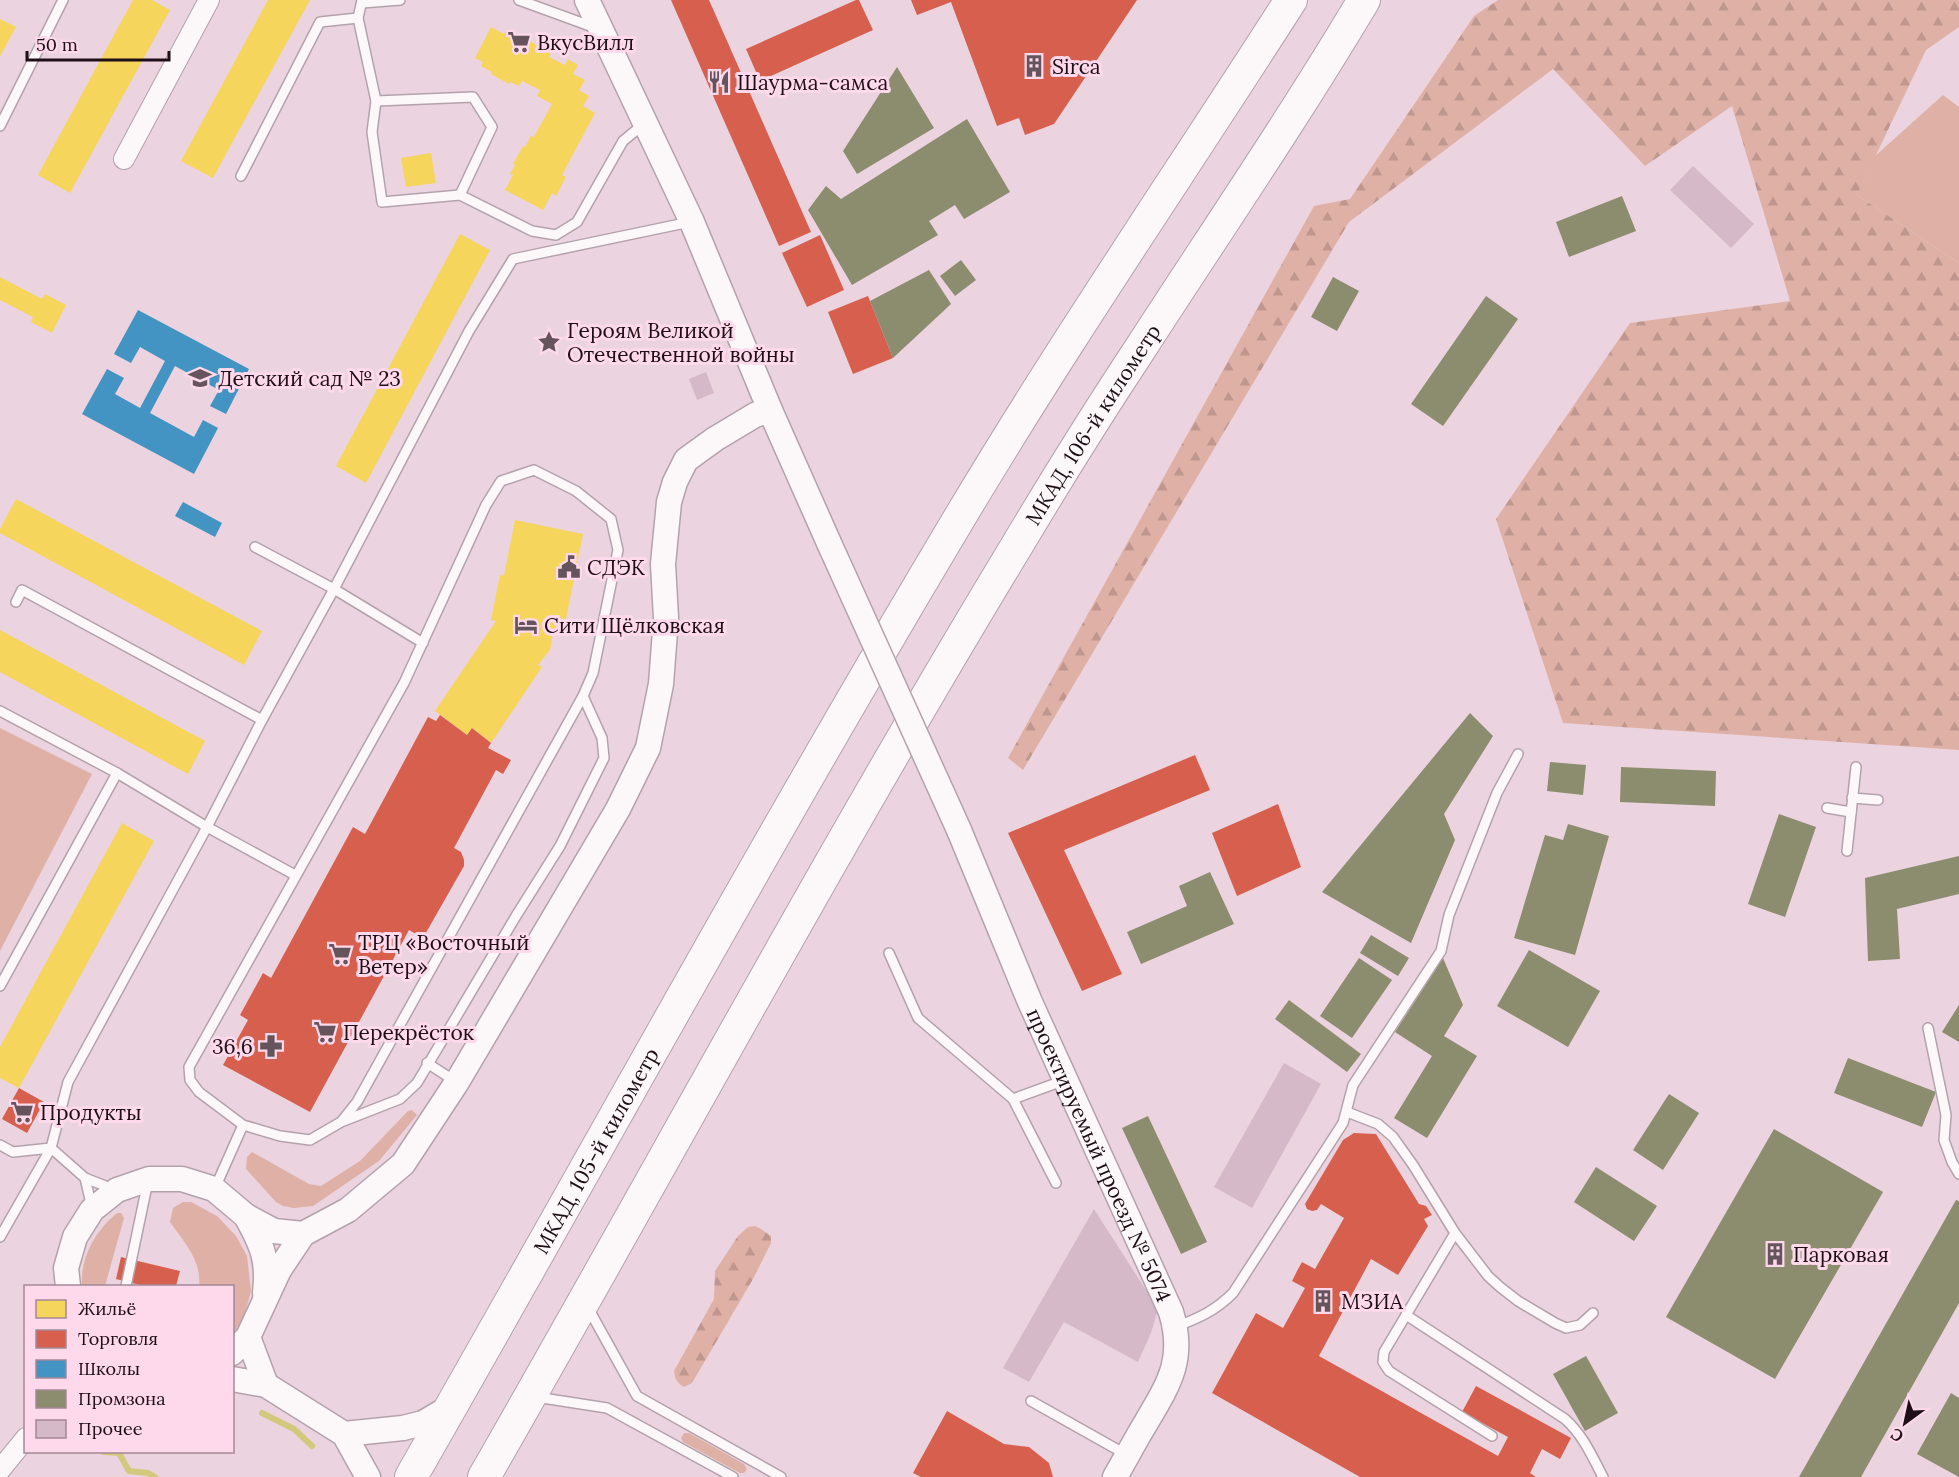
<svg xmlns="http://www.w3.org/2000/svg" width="1959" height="1477" viewBox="0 0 1959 1477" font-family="Lora,serif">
	<defs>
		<pattern id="forest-firs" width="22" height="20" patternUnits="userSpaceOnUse" patternTransform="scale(1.5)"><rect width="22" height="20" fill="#dfb1a6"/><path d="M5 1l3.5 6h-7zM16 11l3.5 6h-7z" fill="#bf978e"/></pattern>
	</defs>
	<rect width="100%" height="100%" fill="#ebd3df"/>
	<!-- green -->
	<g fill="#dfb1a6">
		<path d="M 1943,95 L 1959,107 L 1959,263 L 1857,195 L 1875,156 Z"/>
		<path d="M 0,728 L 92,774 L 0,951 Z"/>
		<path d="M 412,1110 L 417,1115 L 379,1161 L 313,1206 L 294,1208 L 283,1206 L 276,1202 L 246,1169 L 247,1157 L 252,1152 L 309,1184 L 321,1186 L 360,1161 L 408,1111 Z"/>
		<path d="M 183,1202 L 191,1202 L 217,1216 L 236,1236 L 247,1256 L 251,1291 L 244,1317 L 233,1335 L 232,1286 L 199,1286 C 202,1261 184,1242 170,1222 L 173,1208 Z"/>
		<path d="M 117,1213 L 121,1213 L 124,1218 L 105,1286 L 82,1286 C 80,1258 95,1231 117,1213 Z"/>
		<path d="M 684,1433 L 689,1433 L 744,1464 L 747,1469 L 744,1473 L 740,1473 L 683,1442 L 681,1438 Z"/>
	</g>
	<!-- forest -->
	<g fill="url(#forest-firs)">
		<path d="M 1498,0 L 1959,0 L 1959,27 L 1926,50 L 1857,195 L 1959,263 L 1959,750 L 1563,723 L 1496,519 L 1630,323 L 1790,301 L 1732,106 L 1645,166 L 1553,69 L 1349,222 L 1023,770 L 1008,758 L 1314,206 L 1350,199 L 1474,16 Z"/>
		<path d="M 755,1226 L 761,1229 L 771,1236 L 771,1243 L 753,1279 L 692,1383 L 684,1387 C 677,1383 675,1379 674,1371 L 714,1299 L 715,1271 L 738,1236 L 748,1227 Z"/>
	</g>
	<!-- homes -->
	<g fill="#f6d55c">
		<path d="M 133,0 L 152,0 L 170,10 L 70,193 L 38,175 Z"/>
		<path d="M 268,0 L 310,0 L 213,178 L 181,161 Z"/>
		<path d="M 0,19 L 16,27 L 0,56 Z"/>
		<path d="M 491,27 L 504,34 L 507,29 L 551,53 L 549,57 L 565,65 L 568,59 L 578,65 L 573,74 L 585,80 L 579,90 L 589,96 L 583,106 L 595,113 L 562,175 L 566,177 L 556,196 L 552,193 L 543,210 L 505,190 L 513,175 L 510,174 L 515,165 L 513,164 L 523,146 L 525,147 L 531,136 L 534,137 L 552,104 L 537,96 L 540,90 L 522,81 L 519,86 L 510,82 L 509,84 L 491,74 L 492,72 L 481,66 L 483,62 L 475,58 Z"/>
		<path d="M 431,153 L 436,183 L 406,187 L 401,158 Z"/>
		<path d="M 460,234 L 490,250 L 366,483 L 336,466 Z"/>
		<path d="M 0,277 L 42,299 L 45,294 L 66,305 L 52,333 L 31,322 L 33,317 L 0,300 Z"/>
		<path d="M 16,499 L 262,631 L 244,665 L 0,533 L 0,529 Z"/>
		<path d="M 515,520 L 583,534 L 563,634 L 553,632 L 550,650 L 538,665 L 542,667 L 491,743 L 472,728 L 467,735 L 435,711 L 496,621 L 491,620 L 500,575 L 504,576 Z"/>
		<path d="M 0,630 L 205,741 L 188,774 L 0,672 Z"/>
		<path d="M 122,823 L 154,841 L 19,1088 L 0,1078 L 0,1047 Z"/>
	</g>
	<!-- shops -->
	<g fill="#d6604d">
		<path d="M 671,0 L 709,0 L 811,232 L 779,246 Z"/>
		<path d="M 856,0 L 859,0 L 873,30 L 760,81 L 746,49 Z"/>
		<path d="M 911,0 L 1137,0 L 1054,124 L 1025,135 L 1019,118 L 997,126 L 951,2 L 917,15 Z"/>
		<path d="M 820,235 L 844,290 L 807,307 L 782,253 Z"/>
		<path d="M 868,296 L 893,358 L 853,374 L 828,312 Z"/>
		<path d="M 440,715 L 467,735 L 472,728 L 491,743 L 488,748 L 511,760 L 503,774 L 496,770 L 454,848 L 461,852 L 464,860 L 464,866 L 423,938 L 409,930 L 310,1112 L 223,1065 L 248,1020 L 240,1015 L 263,973 L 271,978 L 353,827 L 365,834 L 428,717 L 436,721 Z"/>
		<path d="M 1195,755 L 1210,790 L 1064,850 L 1122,974 L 1082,991 L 1008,833 Z"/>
		<path d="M 1278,804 L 1301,867 L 1237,896 L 1212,833 Z"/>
		<path d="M 19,1088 L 44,1102 L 27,1133 L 2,1119 Z"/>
		<path d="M 1354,1133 L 1376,1134 L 1419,1204 L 1426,1206 L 1432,1215 L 1424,1219 L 1428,1226 L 1398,1275 L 1371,1259 L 1319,1356 L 1498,1456 L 1508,1437 L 1462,1412 L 1476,1386 L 1571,1438 L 1560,1459 L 1542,1449 L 1530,1473 L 1536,1477 L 1360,1477 L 1212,1393 L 1256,1313 L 1283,1328 L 1305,1288 L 1292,1281 L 1297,1271 L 1302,1262 L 1315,1269 L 1344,1218 L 1321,1204 L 1317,1210 L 1312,1211 L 1307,1209 L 1305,1204 L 1343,1140 Z"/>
		<path d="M 121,1257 L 180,1271 L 176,1286 L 144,1286 L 116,1279 Z"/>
		<path d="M 947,1411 L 1004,1444 L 1029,1447 L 1049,1463 L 1053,1477 L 921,1477 L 913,1473 Z"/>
	</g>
	<!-- schools -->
	<g fill="#4393c3">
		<path d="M 138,310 L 249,369 L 226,414 L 210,406 L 219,390 L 175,366 L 150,413 L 194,437 L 203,420 L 218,428 L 194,474 L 82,414 L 107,369 L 124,378 L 115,394 L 140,408 L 165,361 L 140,347 L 131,363 L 114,354 Z"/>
		<path d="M 183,502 L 222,523 L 215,537 L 175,516 Z"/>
	</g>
	<!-- industry -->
	<g fill="#8c8c6e">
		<path d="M 897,67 L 934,128 L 857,174 L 843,151 Z"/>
		<path d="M 967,119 L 1010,192 L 964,219 L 955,205 L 929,221 L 938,235 L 852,285 L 808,210 L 826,186 L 841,199 Z"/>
		<path d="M 1622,196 L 1636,231 L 1569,257 L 1556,222 Z"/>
		<path d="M 961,260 L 976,280 L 955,296 L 940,276 Z"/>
		<path d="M 929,270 L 951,304 L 893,358 L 870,301 Z"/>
		<path d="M 1333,277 L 1359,291 L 1337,331 L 1311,317 Z"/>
		<path d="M 1486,296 L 1518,319 L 1443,426 L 1411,404 Z"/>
		<path d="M 1470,713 L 1493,736 L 1444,814 L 1455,840 L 1411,943 L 1322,892 Z"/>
		<path d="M 1550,762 L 1586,765 L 1583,795 L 1547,791 Z"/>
		<path d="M 1621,767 L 1716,771 L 1715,806 L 1620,802 Z"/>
		<path d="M 1779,814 L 1816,827 L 1785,917 L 1748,904 Z"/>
		<path d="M 1568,824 L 1609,836 L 1575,955 L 1514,938 L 1545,835 L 1563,840 Z"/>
		<path d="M 1959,856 L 1959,894 L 1897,909 L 1900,959 L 1868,961 L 1865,878 Z"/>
		<path d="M 1210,872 L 1234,924 L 1141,964 L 1127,932 L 1187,906 L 1179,886 Z"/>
		<path d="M 1371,935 L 1409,958 L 1398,976 L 1360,953 Z"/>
		<path d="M 1529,950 L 1600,991 L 1568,1047 L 1497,1006 Z"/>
		<path d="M 1359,958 L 1392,980 L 1352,1038 L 1320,1016 Z"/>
		<path d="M 1443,958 L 1463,1005 L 1444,1036 L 1477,1056 L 1427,1138 L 1394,1118 L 1432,1056 L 1395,1032 Z"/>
		<path d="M 1289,1000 L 1361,1054 L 1347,1072 L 1275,1019 Z"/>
		<path d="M 1959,1005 L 1959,1042 L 1942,1032 Z"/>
		<path d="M 1848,1058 L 1936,1092 L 1922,1127 L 1834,1093 Z"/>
		<path d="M 1669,1094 L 1699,1113 L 1663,1170 L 1633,1150 Z"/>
		<path d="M 1148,1116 L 1207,1242 L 1181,1254 L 1122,1128 Z"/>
		<path d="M 1774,1129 L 1883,1192 L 1775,1379 L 1666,1317 Z"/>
		<path d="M 1596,1167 L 1657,1206 L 1634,1241 L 1574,1202 Z"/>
		<path d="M 1956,1200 L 1959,1201 L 1959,1303 L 1861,1477 L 1799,1477 Z"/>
		<path d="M 1586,1356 L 1618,1413 L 1585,1431 L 1553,1374 Z"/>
		<path d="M 1951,1393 L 1959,1398 L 1959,1477 L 1917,1454 Z"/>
	</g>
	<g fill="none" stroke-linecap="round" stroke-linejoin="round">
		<!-- stream -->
		<g stroke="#d4c87c" stroke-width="6">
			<path d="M 262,1413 L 294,1429 L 312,1446"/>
			<path d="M 104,1452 L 119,1453 L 129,1471 L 148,1473 L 155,1477"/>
		</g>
	</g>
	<!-- building -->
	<g fill="#d5b9c8">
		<path d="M 1693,166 L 1754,224 L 1731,248 L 1670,190 Z"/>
		<path d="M 706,372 L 714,393 L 697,400 L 689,379 Z"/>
		<path d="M 1284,1063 L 1321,1084 L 1252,1208 L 1214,1187 Z"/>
		<path d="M 1094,1209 L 1158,1309 L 1151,1333 L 1138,1362 L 1064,1322 L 1029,1382 L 1003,1368 Z"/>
	</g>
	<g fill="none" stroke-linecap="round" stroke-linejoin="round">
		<!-- service casing -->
		<g stroke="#b4a2ab" stroke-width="12">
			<g id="service">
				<path d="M 362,0 L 358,18 L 376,101 L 372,132 L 382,202 L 460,195 L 532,231 L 556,235 L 577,222 L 623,141 L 645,123"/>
				<path d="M 519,0 L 593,27"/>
				<path d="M 362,3 L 400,0"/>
				<path d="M 376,101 L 473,97 L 492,127 L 460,195"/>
				<path d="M 0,126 L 63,0"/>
				<path d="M 241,176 L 320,22 L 358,18"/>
				<path d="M 255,547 L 334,589 L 423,643"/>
				<path d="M 16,602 L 22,590 L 262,720"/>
				<path d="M 0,711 L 117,773"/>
				<path d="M 1852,798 L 1878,800"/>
				<path d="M 1827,808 L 1851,812"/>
				<path d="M 1847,851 L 1856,767"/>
				<path d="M 889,953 L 918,1018 L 1013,1099"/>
				<path d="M 0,986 L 117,773 L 207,827 L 295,875"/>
				<path d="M 1928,1028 L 1946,1115 L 1944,1140 L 1952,1162 L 1959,1174"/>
				<path d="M 427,1063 L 455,1081"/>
				<path d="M 1347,1112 L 1378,1124 L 1393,1137 L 1413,1165 L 1455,1233 L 1488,1276 L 1500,1287 L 1518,1301 L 1555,1323 L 1566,1328 L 1580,1325 L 1593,1313"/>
				<path d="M 341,1122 L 357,1102 L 583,696 L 593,673 L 618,550 L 611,519 L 576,491 L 534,470 L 501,481 L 486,505 L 404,683 L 189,1067 L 190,1080 L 199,1092 L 243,1125 L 280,1136 L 310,1140 L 341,1122 L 400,1099 L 417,1083 L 516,916 L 560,846 L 604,758 L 602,738 L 583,696"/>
				<path d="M 0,1145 L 13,1152 L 51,1148 L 0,1237"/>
				<path d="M 85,1178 L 92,1208"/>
				<path d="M 1056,1183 L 1013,1099 L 1065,1080"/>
				<path d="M 215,1188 L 243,1125"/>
				<path d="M 113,1189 L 85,1178 L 51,1148 L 68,1082 L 207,827 L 262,720 L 334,589 L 469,331 L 513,259 L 690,222"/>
				<path d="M 1455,1233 L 1384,1352 L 1383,1362 L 1389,1371 L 1492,1436"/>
				<path d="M 126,1286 L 148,1181"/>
				<path d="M 587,1306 L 637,1396 L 781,1477"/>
				<path d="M 1406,1315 L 1565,1419 C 1583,1435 1592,1456 1603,1477"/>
				<path d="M 1175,1327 C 1199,1318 1215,1311 1233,1293 L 1343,1123 L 1353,1085 L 1441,951 L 1449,915 L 1497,793 L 1518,754"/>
				<path d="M 536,1397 L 607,1408 L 733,1477"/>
				<path d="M 1031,1401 L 1127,1455"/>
			</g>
		</g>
		<!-- minor casing -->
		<g stroke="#b4a2ab" stroke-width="22">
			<g id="minor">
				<path d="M 124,159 L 209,0"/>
				<path d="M 0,1470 L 26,1438"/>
			</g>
		</g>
		<!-- tertiary casing -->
		<g stroke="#b4a2ab" stroke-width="27">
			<g id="tertiary">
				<path d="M 587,0 L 692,222 L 770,410 L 829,543"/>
				<path id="s1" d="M 959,830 L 1030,1002 L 1171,1312 C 1185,1358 1170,1382 1147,1421 C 1136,1439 1126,1458 1115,1477"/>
				<path d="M 246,1216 C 262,1245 269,1260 265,1293"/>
				<path d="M 68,1286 L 66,1268 L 75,1237 L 92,1210 L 117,1190 L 149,1179 L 182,1179 L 214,1189 L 246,1216 L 274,1231 L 303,1234"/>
				<path d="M 248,1337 L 266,1385"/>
				<path d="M 232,1353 L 248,1337 L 279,1270 L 303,1234 L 348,1210 L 403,1164 L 457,1082 L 618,809 L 648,748 L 661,684 L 666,618 L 663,564 L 669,502 L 675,482 L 686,460 L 715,439 L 755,415 L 770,410"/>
				<path d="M 232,1379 L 266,1385 L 344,1434 L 368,1477"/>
				<path d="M 344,1434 L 403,1428 L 423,1423 L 452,1406"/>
			</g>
		</g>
		<!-- trunk casing -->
		<g stroke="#b4a2ab" stroke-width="34">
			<g id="trunk">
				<path id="s2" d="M 411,1477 C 594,1157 771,833 960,517 C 1065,341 1181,172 1291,0"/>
				<path id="s3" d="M 484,1477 C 662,1167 831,852 1016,547 C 1056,480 1097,414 1140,349 C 1215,233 1293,119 1364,0"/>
			</g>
		</g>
		<!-- service -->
		<use href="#service" stroke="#fcf8fa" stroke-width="9"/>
		<!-- minor -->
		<use href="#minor" stroke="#fcf8fa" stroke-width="20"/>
		<!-- tertiary -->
		<use href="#tertiary" stroke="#fcf8fa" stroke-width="24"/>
		<!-- trunk -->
		<use href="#trunk" stroke="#fcf8fa" stroke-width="32"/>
		<!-- tertiary-bridge casing -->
		<g stroke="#b4a2ab" stroke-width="27" stroke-linecap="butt">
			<path id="tertiary-bridge" d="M 829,543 L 959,830"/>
		</g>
		<!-- tertiary-bridge -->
		<use href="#tertiary-bridge" stroke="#fcf8fa" stroke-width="24"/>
	</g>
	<!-- icons -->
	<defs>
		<g id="supermarket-bare" transform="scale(1.8)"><path d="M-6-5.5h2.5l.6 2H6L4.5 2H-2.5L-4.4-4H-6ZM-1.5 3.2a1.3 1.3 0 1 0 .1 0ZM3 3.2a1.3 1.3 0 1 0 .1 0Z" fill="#66545d" stroke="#fdd9eb" stroke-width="2.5" paint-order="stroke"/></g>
		<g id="building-bare" transform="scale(1.8)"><path d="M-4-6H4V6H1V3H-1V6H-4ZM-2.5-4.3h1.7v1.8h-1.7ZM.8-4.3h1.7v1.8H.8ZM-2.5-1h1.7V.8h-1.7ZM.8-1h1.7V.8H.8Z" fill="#66545d" stroke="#fdd9eb" stroke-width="2.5" paint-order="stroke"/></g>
		<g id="restaurant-bare" transform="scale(1.8)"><path d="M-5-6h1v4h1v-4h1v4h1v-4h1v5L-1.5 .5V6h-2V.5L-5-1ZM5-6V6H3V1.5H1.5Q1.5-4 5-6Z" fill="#66545d" stroke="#fdd9eb" stroke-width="2.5" paint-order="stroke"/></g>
		<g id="sight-bare" transform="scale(1.8)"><path d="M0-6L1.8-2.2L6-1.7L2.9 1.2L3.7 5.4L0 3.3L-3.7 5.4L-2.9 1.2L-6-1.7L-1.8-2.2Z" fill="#66545d" stroke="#fdd9eb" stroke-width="2.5" paint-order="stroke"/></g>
		<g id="school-bare" transform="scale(1.8)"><path d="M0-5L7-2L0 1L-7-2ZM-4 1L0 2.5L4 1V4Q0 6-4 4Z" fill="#66545d" stroke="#fdd9eb" stroke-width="2.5" paint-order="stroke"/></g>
		<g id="civic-bare" transform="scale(1.8)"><path d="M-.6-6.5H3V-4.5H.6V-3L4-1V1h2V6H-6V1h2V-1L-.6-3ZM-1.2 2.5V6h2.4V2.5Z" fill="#66545d" stroke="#fdd9eb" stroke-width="2.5" paint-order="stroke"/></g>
		<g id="hotel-bare" transform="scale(1.8)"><path d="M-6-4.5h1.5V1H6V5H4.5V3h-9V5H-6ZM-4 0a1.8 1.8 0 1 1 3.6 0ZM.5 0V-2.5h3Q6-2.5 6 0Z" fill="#66545d" stroke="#fdd9eb" stroke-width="2.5" paint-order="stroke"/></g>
		<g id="pharmacy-bare" transform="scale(1.8)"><path d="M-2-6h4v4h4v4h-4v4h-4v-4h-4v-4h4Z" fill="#66545d" stroke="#fdd9eb" stroke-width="2.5" paint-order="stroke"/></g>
	</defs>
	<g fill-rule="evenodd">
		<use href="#supermarket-bare" x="519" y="42"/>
		<use href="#building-bare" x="1034" y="66"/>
		<use href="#restaurant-bare" x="719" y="82"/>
		<use href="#sight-bare" x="549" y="342"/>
		<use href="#school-bare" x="200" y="378"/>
		<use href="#civic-bare" x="569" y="567"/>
		<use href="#hotel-bare" x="526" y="625"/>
		<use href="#supermarket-bare" x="340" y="954"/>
		<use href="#supermarket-bare" x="325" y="1032"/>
		<use href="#pharmacy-bare" x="271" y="1046"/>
		<use href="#supermarket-bare" x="22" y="1112"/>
		<use href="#building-bare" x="1775" y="1254"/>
		<use href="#building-bare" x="1323" y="1301"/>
	</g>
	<g text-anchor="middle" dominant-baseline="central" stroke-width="6" stroke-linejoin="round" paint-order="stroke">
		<!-- poi labels -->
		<g font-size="21" fill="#1e0f17" stroke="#fdd9eb" text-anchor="start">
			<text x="537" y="42">ВкусВилл</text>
			<text x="1052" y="66">Sirca</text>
			<text x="737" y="82">Шаурма-самса</text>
			<text x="567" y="330">Героям Великой<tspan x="567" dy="24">Отечественной войны</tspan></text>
			<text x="218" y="378">Детский сад № 23</text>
			<text x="587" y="567">СДЭК</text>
			<text x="544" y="625">Сити Щёлковская</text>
			<text x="358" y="942">ТРЦ «Восточный<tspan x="358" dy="24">Ветер»</tspan></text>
			<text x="343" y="1032">Перекрёсток</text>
			<text x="253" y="1046" text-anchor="end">36,6</text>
			<text x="40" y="1112">Продукты</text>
			<text x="1793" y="1254">Парковая</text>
			<text x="1341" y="1301">МЗИА</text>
		</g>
		<!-- street labels -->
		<g font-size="21" fill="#1e0f17" stroke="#fdd9eb">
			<text stroke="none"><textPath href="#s3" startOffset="1216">МКАД, 106-й километр</textPath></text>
			<text stroke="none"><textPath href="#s2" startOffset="375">МКАД, 105-й километр</textPath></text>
			<text stroke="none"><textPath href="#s1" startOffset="354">проектируемый проезд № 5074</textPath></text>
		</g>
	</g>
	<!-- legend -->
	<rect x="24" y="1285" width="210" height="168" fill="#fdd9eb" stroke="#a48896" stroke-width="1.5"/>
	<rect x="36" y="1300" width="30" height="18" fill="#f6d55c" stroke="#a48896" stroke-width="1.5"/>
	<text x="78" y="1315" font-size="18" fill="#1e0f17">Жильё</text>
	<rect x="36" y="1330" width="30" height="18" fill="#d6604d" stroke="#a48896" stroke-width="1.5"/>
	<text x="78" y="1345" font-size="18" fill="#1e0f17">Торговля</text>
	<rect x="36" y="1360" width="30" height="18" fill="#4393c3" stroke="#a48896" stroke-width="1.5"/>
	<text x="78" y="1375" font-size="18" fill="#1e0f17">Школы</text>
	<rect x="36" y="1390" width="30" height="18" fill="#8c8c6e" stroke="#a48896" stroke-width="1.5"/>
	<text x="78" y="1405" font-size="18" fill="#1e0f17">Промзона</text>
	<rect x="36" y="1420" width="30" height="18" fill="#d5b9c8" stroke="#a48896" stroke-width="1.5"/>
	<text x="78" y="1435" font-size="18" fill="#1e0f17">Прочее</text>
	<!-- north arrow -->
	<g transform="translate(1905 1423) rotate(213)" stroke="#fdd9eb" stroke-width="4.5" paint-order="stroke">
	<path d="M0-4.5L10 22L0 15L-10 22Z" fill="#1e0f17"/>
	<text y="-9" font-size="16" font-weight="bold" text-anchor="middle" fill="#1e0f17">С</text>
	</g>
	<!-- scale -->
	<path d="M27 51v9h142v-9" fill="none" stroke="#1e0f17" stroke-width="3"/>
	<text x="36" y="51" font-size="18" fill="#1e0f17" stroke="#fdd9eb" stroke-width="4.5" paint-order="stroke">50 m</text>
</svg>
